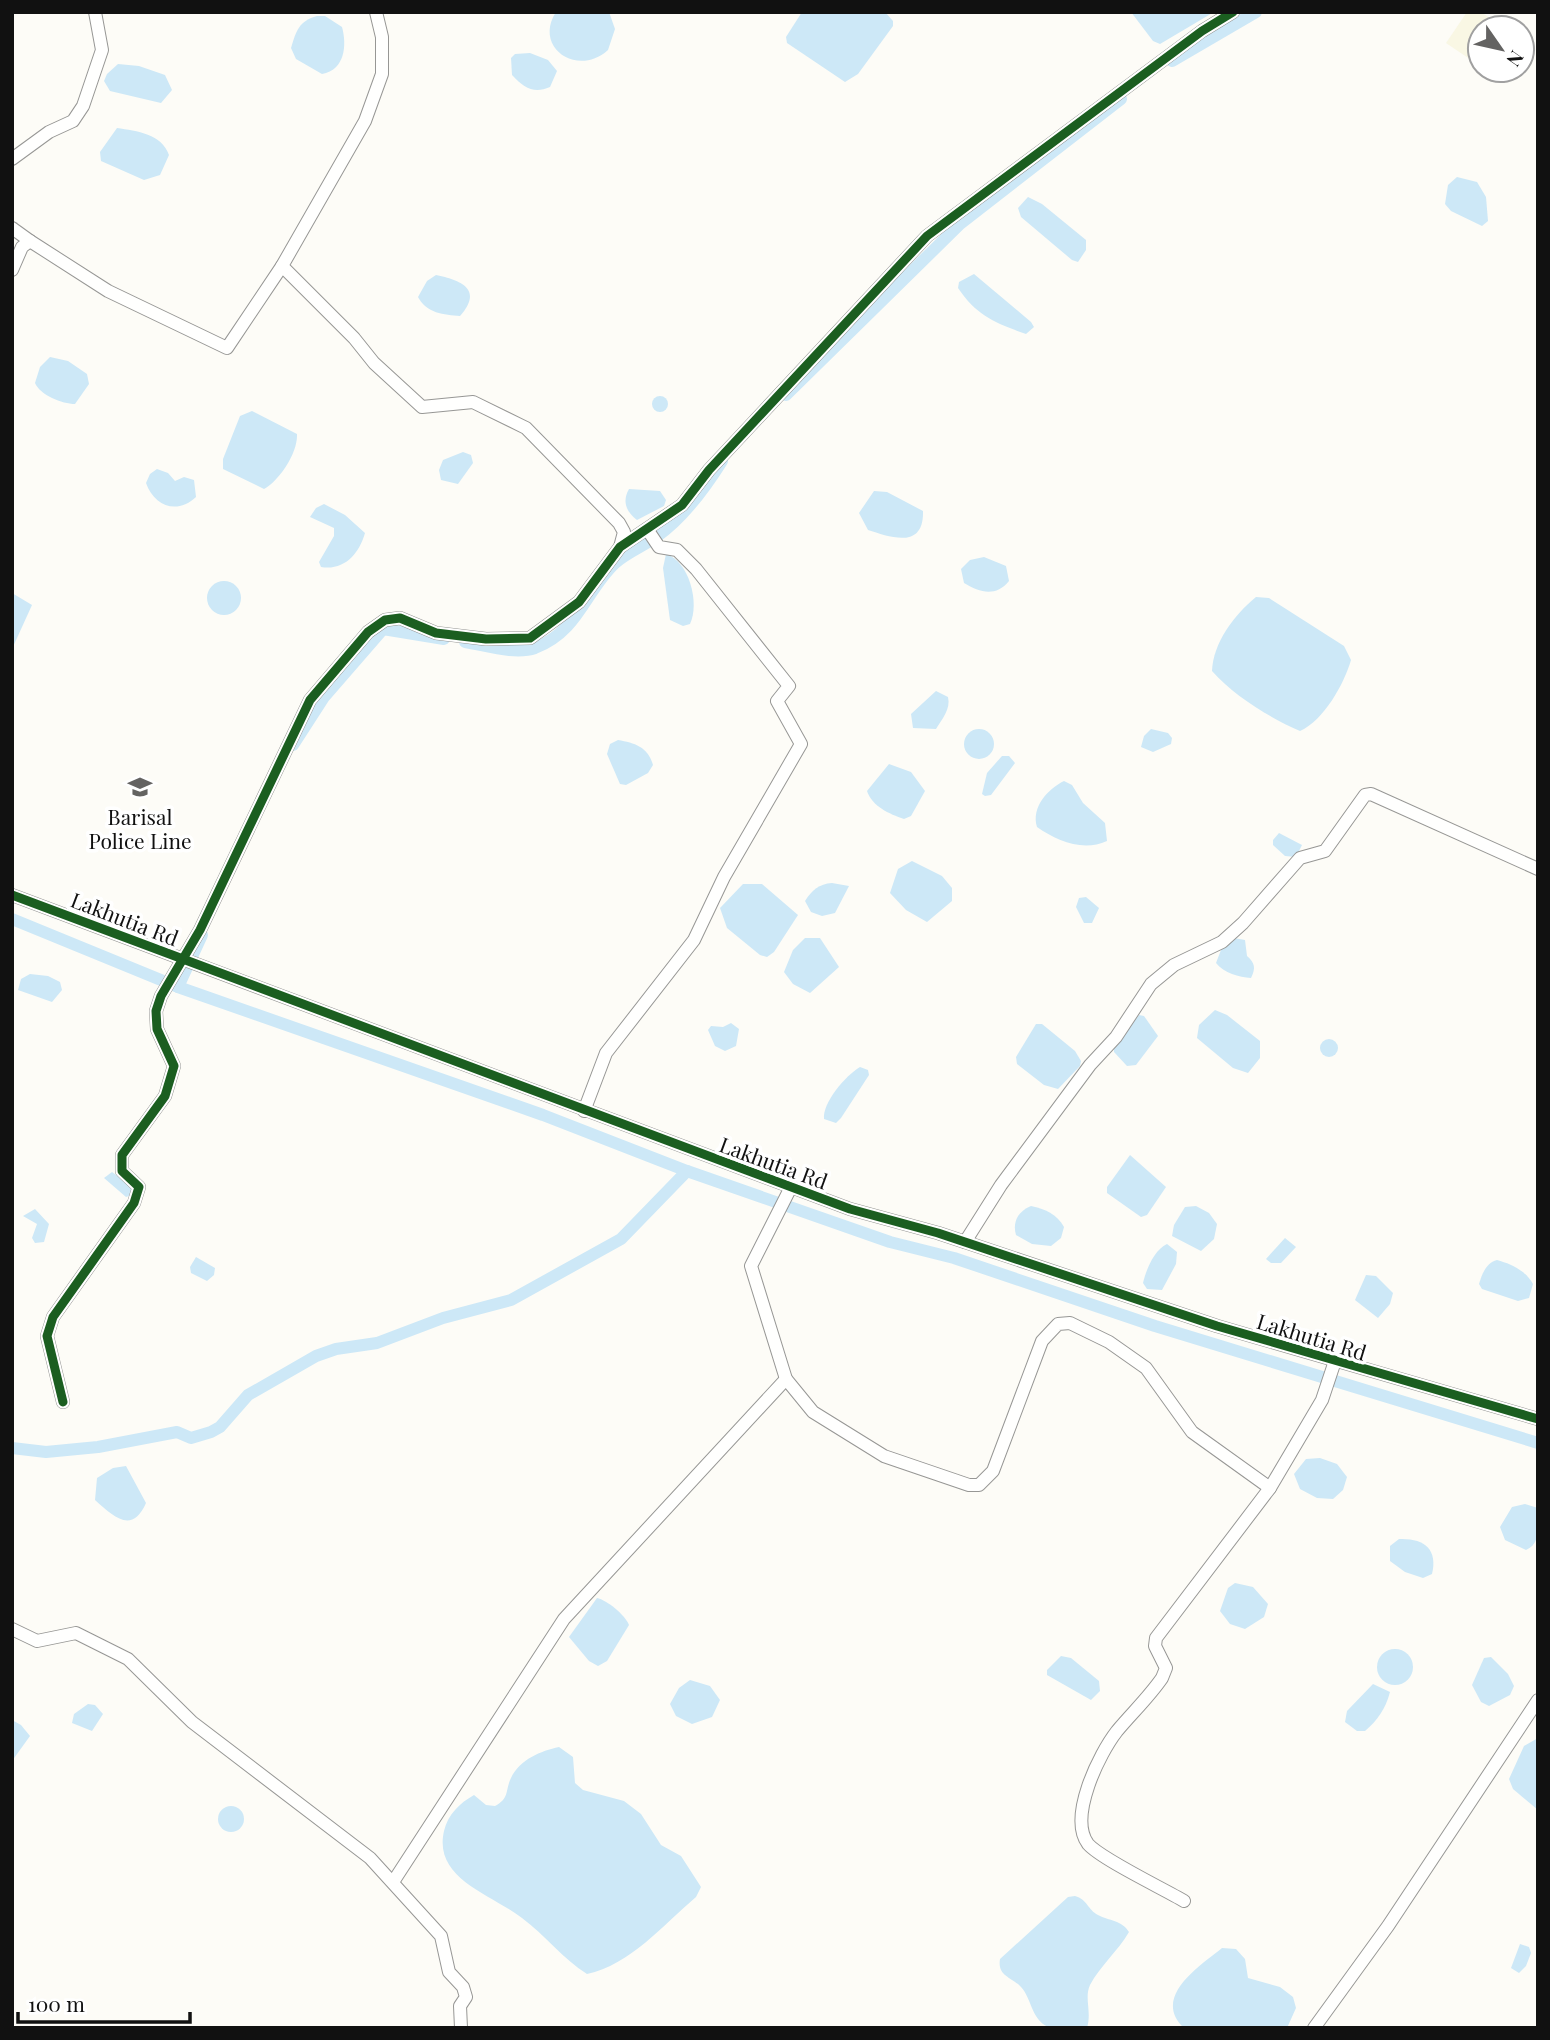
<svg xmlns="http://www.w3.org/2000/svg" width="1550" height="2040" viewBox="0 0 1550 2040" font-family="'Playfair Display',serif">
	<rect width="100%" height="100%" fill="#fdfcf7"/>
	<!-- farmland -->
	<path fill="#f9f7e4" d="M 1467,12 L 1481,12 L 1504,28 L 1480,28 L 1480,66 L 1446,43 Z"/>
	<!-- water -->
	<g fill="#cde8f7">
		<path d="M 556,12 L 609,12 L 615,29 L 608,50 C 577,78 533,47 556,12 Z"/>
		<path d="M 802,12 L 885,12 L 893,21 L 893,26 L 858,74 L 845,82 L 787,43 L 786,37 Z"/>
		<path d="M 1131,12 L 1214,12 L 1160,44 L 1153,41 Z"/>
		<path d="M 317,16 L 325,16 L 342,27 C 347,45 345,70 322,74 L 296,59 L 291,48 C 296,31 299,21 317,16 Z"/>
		<path d="M 530,53 L 548,60 L 557,71 L 550,87 C 534,94 524,88 512,75 L 511,58 L 515,54 Z"/>
		<path d="M 118,64 L 139,66 L 165,75 L 172,90 L 161,103 L 110,91 L 104,81 L 107,74 Z"/>
		<path d="M 117,128 C 137,131 162,134 169,155 L 160,175 L 144,180 L 101,161 L 100,152 Z"/>
		<path d="M 1457,177 L 1477,182 L 1486,197 L 1488,221 L 1482,226 L 1451,211 L 1445,204 L 1448,185 Z"/>
		<path d="M 1028,197 L 1042,204 L 1086,240 L 1086,250 L 1078,262 L 1072,260 L 1021,217 L 1018,208 Z"/>
		<path d="M 974,274 L 1031,322 L 1034,327 L 1026,334 C 995,323 977,316 958,288 L 959,282 Z"/>
		<path d="M 436,275 C 460,280 484,289 460,316 C 444,315 426,313 418,297 L 427,281 Z"/>
		<path d="M 50,357 L 68,361 L 87,374 L 89,384 L 75,404 C 62,404 40,395 35,383 L 40,367 Z"/>
		<circle cx="660" cy="404" r="8"/>
		<path d="M 252,411 L 297,434 C 298,452 280,480 264,489 L 223,469 L 223,459 L 240,416 Z"/>
		<path d="M 463,452 L 471,455 L 473,463 L 458,484 L 441,480 L 439,470 L 443,460 Z"/>
		<path d="M 157,469 L 168,473 L 175,481 L 184,477 L 194,480 L 196,497 C 177,515 154,506 146,483 L 150,474 Z"/>
		<path d="M 629,489 L 660,491 L 666,500 L 664,506 L 637,520 C 626,512 622,501 629,489 Z"/>
		<path d="M 874,491 L 887,492 L 923,511 C 924,550 890,537 868,530 L 859,513 Z"/>
		<path d="M 324,504 L 345,515 L 365,533 C 359,554 344,571 321,567 L 319,562 L 334,536 L 334,528 L 310,517 L 316,508 Z"/>
		<path d="M 666,554 C 689,561 700,603 690,624 L 683,626 L 670,620 L 663,568 Z"/>
		<path d="M 984,557 L 1006,566 L 1009,581 C 996,597 980,593 964,583 L 961,569 L 970,560 Z"/>
		<circle cx="224" cy="598" r="17"/>
		<path d="M 12,593 L 32,605 L 12,649 Z"/>
		<path d="M 1256,597 L 1269,598 L 1344,646 L 1351,660 C 1344,684 1324,720 1300,731 C 1270,718 1234,696 1212,671 C 1213,643 1234,615 1256,597 Z"/>
		<path d="M 936,691 L 948,697 C 951,709 942,719 936,729 L 913,728 L 911,714 Z"/>
		<circle cx="979" cy="744" r="15"/>
		<path d="M 1151,729 L 1168,733 L 1172,738 L 1171,744 L 1153,752 L 1141,747 L 1144,736 Z"/>
		<path d="M 618,740 C 635,743 648,747 653,765 L 648,773 L 626,785 L 620,784 L 607,754 L 610,744 Z"/>
		<path d="M 1002,756 L 1009,756 L 1015,763 L 991,795 L 985,796 L 982,794 L 987,773 Z"/>
		<path d="M 889,764 L 911,772 L 925,791 L 911,816 L 904,819 C 889,814 872,806 867,791 Z"/>
		<path d="M 1064,781 L 1072,785 L 1083,803 L 1105,823 L 1107,841 C 1083,852 1057,841 1037,827 C 1031,807 1048,789 1064,781 Z"/>
		<path d="M 1279,833 L 1302,845 L 1296,857 L 1285,856 L 1273,845 L 1273,840 Z"/>
		<path d="M 912,861 L 942,876 L 952,888 L 952,901 L 927,922 L 906,910 L 890,893 L 898,869 Z"/>
		<path d="M 832,883 L 849,886 L 835,913 L 822,916 L 811,912 L 805,901 C 812,890 819,884 832,883 Z"/>
		<path d="M 743,884 L 762,884 L 798,915 L 774,952 L 767,957 L 760,955 L 727,928 L 720,908 Z"/>
		<path d="M 1086,897 L 1099,908 L 1092,923 L 1084,923 L 1076,907 L 1079,898 Z"/>
		<path d="M 805,938 L 820,938 L 839,967 L 810,993 L 793,984 L 784,972 L 793,950 Z"/>
		<path d="M 1234,938 L 1245,940 L 1247,956 C 1255,963 1256,968 1251,978 C 1239,977 1224,973 1216,963 L 1221,950 Z"/>
		<path d="M 30,974 L 48,976 L 60,982 L 62,990 L 52,1002 L 18,990 L 21,979 Z"/>
		<path d="M 1215,1010 L 1227,1015 L 1260,1041 L 1260,1058 L 1248,1073 L 1233,1068 L 1197,1038 L 1199,1025 Z"/>
		<path d="M 1139,1015 L 1144,1016 L 1158,1036 L 1136,1065 L 1127,1066 L 1114,1052 L 1114,1047 Z"/>
		<path d="M 731,1023 L 739,1029 L 736,1046 L 725,1051 L 715,1046 L 708,1030 L 711,1026 L 723,1027 Z"/>
		<path d="M 1036,1024 L 1042,1024 L 1075,1051 L 1081,1061 L 1080,1066 L 1058,1089 L 1044,1085 L 1017,1064 L 1016,1057 Z"/>
		<circle cx="1329" cy="1048" r="9"/>
		<path d="M 860,1067 L 868,1070 L 869,1075 L 841,1118 L 836,1123 L 824,1119 C 822,1103 846,1075 860,1067 Z"/>
		<path d="M 1130,1155 L 1166,1187 L 1147,1215 L 1141,1217 L 1107,1193 L 1107,1187 Z"/>
		<path d="M 112,1172 L 130,1185 L 132,1195 L 126,1197 L 104,1178 Z"/>
		<path d="M 1031,1206 C 1045,1209 1057,1214 1064,1227 L 1061,1238 L 1051,1246 L 1032,1244 L 1016,1235 C 1012,1221 1019,1211 1031,1206 Z"/>
		<path d="M 1196,1206 L 1209,1213 L 1217,1224 L 1214,1239 L 1201,1251 L 1172,1236 L 1174,1225 L 1185,1207 Z"/>
		<path d="M 35,1209 L 49,1224 L 44,1242 L 35,1243 L 32,1238 L 37,1224 L 23,1216 Z"/>
		<path d="M 1285,1238 L 1296,1247 L 1281,1263 L 1271,1263 L 1266,1259 Z"/>
		<path d="M 1167,1244 L 1177,1252 L 1176,1264 L 1162,1290 L 1147,1289 L 1143,1283 C 1146,1270 1154,1250 1167,1244 Z"/>
		<path d="M 196,1257 L 215,1268 L 214,1275 L 207,1281 L 191,1273 L 190,1267 Z"/>
		<path d="M 1497,1260 C 1511,1264 1525,1270 1533,1284 L 1529,1298 L 1518,1301 L 1482,1289 L 1479,1284 C 1482,1274 1486,1263 1497,1260 Z"/>
		<path d="M 1366,1275 L 1376,1276 L 1393,1293 L 1390,1304 L 1378,1318 L 1355,1300 Z"/>
		<path d="M 1320,1458 L 1337,1464 L 1347,1477 L 1343,1490 L 1333,1499 L 1317,1498 L 1300,1489 L 1294,1474 L 1306,1459 Z"/>
		<path d="M 126,1466 L 146,1503 C 132,1535 113,1516 95,1500 L 97,1478 L 113,1468 Z"/>
		<path d="M 1525,1504 L 1538,1508 C 1538,1524 1542,1543 1526,1550 L 1505,1540 L 1500,1527 L 1512,1507 Z"/>
		<path d="M 1399,1539 C 1424,1538 1438,1549 1432,1574 L 1423,1578 L 1405,1572 L 1390,1561 L 1390,1546 Z"/>
		<path d="M 1235,1583 L 1253,1587 L 1268,1604 L 1264,1617 L 1245,1629 L 1230,1624 L 1220,1611 L 1228,1588 Z"/>
		<path d="M 597,1598 C 607,1600 625,1615 629,1625 L 607,1661 L 598,1666 L 589,1661 L 569,1637 Z"/>
		<circle cx="1395" cy="1667" r="18"/>
		<path d="M 1061,1656 L 1071,1658 L 1099,1681 L 1100,1691 L 1091,1700 L 1047,1675 L 1047,1670 Z"/>
		<path d="M 1491,1657 L 1508,1674 L 1514,1686 L 1510,1695 L 1489,1706 L 1481,1702 L 1472,1685 L 1484,1658 Z"/>
		<path d="M 690,1680 L 710,1686 L 720,1700 L 712,1717 L 692,1724 L 676,1716 L 670,1704 L 679,1688 Z"/>
		<path d="M 1373,1684 L 1390,1692 C 1386,1708 1377,1721 1365,1731 L 1357,1731 L 1345,1722 L 1347,1711 Z"/>
		<path d="M 88,1704 L 95,1705 L 103,1714 L 92,1731 L 72,1723 L 74,1714 Z"/>
		<path d="M 12,1720 L 21,1725 L 30,1736 L 12,1761 Z"/>
		<path d="M 1538,1738 L 1538,1810 L 1513,1789 L 1509,1779 L 1524,1746 Z"/>
		<path d="M 559,1747 L 573,1757 L 575,1783 L 583,1790 L 624,1801 L 641,1814 L 661,1845 L 681,1856 L 701,1887 L 696,1897 C 663,1925 630,1965 587,1974 C 563,1959 545,1935 522,1918 C 491,1894 433,1879 444,1831 C 448,1814 460,1803 474,1795 L 486,1805 L 495,1806 C 510,1798 505,1790 511,1778 C 520,1759 541,1751 559,1747 Z"/>
		<circle cx="231" cy="1819" r="13"/>
		<path d="M 1075,1896 C 1087,1899 1088,1910 1098,1915 C 1109,1921 1122,1920 1129,1932 C 1118,1951 1100,1966 1090,1985 C 1084,1998 1092,2011 1087,2028 C 1076,2028 1058,2031 1048,2027 C 1031,2019 1032,1999 1021,1987 C 1012,1977 997,1976 1000,1959 L 1068,1897 Z"/>
		<path d="M 1520,1944 L 1529,1947 L 1531,1953 L 1526,1966 L 1519,1973 L 1511,1968 Z"/>
		<path d="M 1222,1948 L 1236,1949 L 1245,1959 L 1248,1978 L 1280,1987 L 1293,1997 L 1296,2008 L 1287,2028 L 1184,2028 C 1151,1997 1200,1966 1222,1948 Z"/>
	</g>
	<g fill="none" stroke-linecap="round" stroke-linejoin="round">
		<!-- canal -->
		<g stroke="#cde8f7" stroke-width="12">
			<path d="M 1172,61 L 1256,12"/>
			<path d="M 786,395 L 960,224 L 1121,99"/>
			<path d="M 465,642 C 485,645 515,655 535,648 C 579,631 585,591 615,563 C 626,553 643,546 656,537 C 682,519 705,488 722,461"/>
			<path d="M 293,745 L 324,697 L 383,629 L 444,639"/>
			<path d="M 12,919 L 178,987 L 543,1115 L 687,1171 L 890,1242 L 954,1258 L 1155,1326 L 1538,1443"/>
			<path d="M 178,987 L 202,935"/>
			<path d="M 12,1448 L 46,1452 L 98,1447 L 177,1432 L 191,1438 L 211,1432 L 220,1427 L 248,1395 L 316,1356 L 336,1349 L 377,1343 L 443,1318 L 511,1300 L 621,1239 L 687,1171"/>
		</g>
		<!-- minor casing -->
		<g stroke="#979795" stroke-width="14">
			<g id="minor">
				<path d="M 376,12 L 382,37 L 382,74 L 365,121 L 282,266 L 354,338 L 374,363 L 422,407 L 473,402 L 526,428 L 619,523 L 624,532 L 620,547"/>
				<path d="M 12,159 L 49,132 L 73,121 L 83,106 L 102,50 L 95,12"/>
				<path d="M 12,228 L 30,241"/>
				<path d="M 12,270 L 22,247 L 30,241 L 108,291 L 227,348 L 282,266"/>
				<path d="M 12,895 L 850,1209 L 938,1233 L 1217,1326 L 1538,1419"/>
				<path d="M 584,1111 L 606,1053 L 694,940 L 724,877 L 801,744 L 777,701 L 789,686 L 696,569 L 677,550 L 659,547 L 647,529"/>
				<path d="M 791,1187 L 751,1266 L 786,1379 L 813,1412 L 884,1456 L 969,1485 L 979,1485 L 993,1471 L 1042,1341 L 1058,1324 L 1070,1323 L 1109,1342 L 1146,1368 L 1192,1432 L 1270,1488"/>
				<path d="M 965,1242 L 1001,1185 L 1090,1065 L 1116,1037 L 1151,984 L 1174,965 L 1222,942 L 1243,923 L 1300,858 L 1325,851 L 1365,795 L 1371,794 L 1538,869"/>
				<path d="M 63,1402 L 47,1336 L 53,1317 L 134,1203 L 139,1187 L 122,1171 L 122,1155 L 165,1096 L 174,1066 L 157,1029 L 156,1011 L 161,996 L 200,930 L 310,700 L 368,632 L 385,620 L 400,618 L 436,633 L 486,639 L 530,638 L 579,602 L 620,547 L 682,505 L 709,470 L 927,236 L 1202,31 L 1233,12"/>
				<path d="M 12,1629 L 37,1641 L 76,1633 L 128,1659 L 192,1722 L 370,1858 L 441,1936 L 449,1972 L 463,1987 L 466,1997 L 460,2006 L 461,2028"/>
				<path d="M 393,1882 L 564,1619 L 786,1379"/>
				<path d="M 1184,1901 C 1164,1889 1101,1859 1088,1844 C 1068,1817 1099,1754 1117,1731 C 1132,1713 1149,1697 1162,1678 L 1166,1668 L 1155,1646 L 1156,1638 L 1270,1488 L 1322,1400 L 1335,1361"/>
				<path d="M 1314,2028 L 1388,1926 L 1538,1700"/>
			</g>
		</g>
		<!-- minor -->
		<use href="#minor" stroke="#fffffe" stroke-width="12"/>
		<!-- cycleway casing -->
		<g stroke="#fff" stroke-width="13">
			<g id="cycleway">
				<path d="M 12,895 L 850,1209 L 938,1233 L 1217,1326 L 1538,1419"/>
				<path d="M 63,1402 L 47,1336 L 53,1317 L 134,1203 L 139,1187 L 122,1171 L 122,1155 L 165,1096 L 174,1066 L 157,1029 L 156,1011 L 161,996 L 200,930 L 310,700 L 368,632 L 385,620 L 400,618 L 436,633 L 486,639 L 530,638 L 579,602 L 620,547 L 682,505 L 709,470 L 927,236 L 1202,31 L 1233,12"/>
			</g>
		</g>
		<!-- cycleway -->
		<use href="#cycleway" stroke="#1b5e20" stroke-width="9"/>
	</g>
	<!-- icons -->
	<defs>
		<g id="school-bare" transform="scale(1.89)"><path d="M0-5L7-2L0 1L-7-2ZM-4 1L0 2.5L4 1V4Q0 6-4 4Z" fill="#646362" stroke="#fff" stroke-width="2.5" paint-order="stroke"/></g>
	</defs>
	<g fill-rule="evenodd">
		<use href="#school-bare" x="140" y="787"/>
	</g>
	<g text-anchor="middle" dominant-baseline="central" stroke-width="7" stroke-linejoin="round" paint-order="stroke">
		<!-- poi labels -->
		<g font-size="21" fill="#111" stroke="#fff">
			<text x="140" y="816">Barisal<tspan x="140" dy="24">Police Line</tspan></text>
		</g>
		<!-- street labels -->
		<g font-size="21" fill="#111" stroke="#fff">
			<text transform="translate(125 918) rotate(21)">Lakhutia Rd</text>
			<text transform="translate(774 1162) rotate(20)">Lakhutia Rd</text>
			<text transform="translate(1312 1336) rotate(17)">Lakhutia Rd</text>
		</g>
	</g>
	<!-- border -->
	<rect width="1550" height="2040" fill="none" stroke="#111111" stroke-width="28"/>
	<!-- north arrow -->
	<g transform="translate(1501 49) rotate(124)"><circle r="33" fill="#ffffff" stroke="#a0a0a0" stroke-width="2"/>
	<path d="M0-5L12 26L0 18L-12 26Z" fill="#646362"/>
	<text y="-10" font-size="19" font-weight="bold" text-anchor="middle" fill="#111111">N</text>
	</g>
	<!-- scale -->
	<path d="M18 2012v10h172v-10" fill="none" stroke="#111111" stroke-width="3.5"/>
	<text x="28" y="2012" font-size="21" fill="#111111" stroke="#ffffff" stroke-width="5" paint-order="stroke">100 m</text>
</svg>
